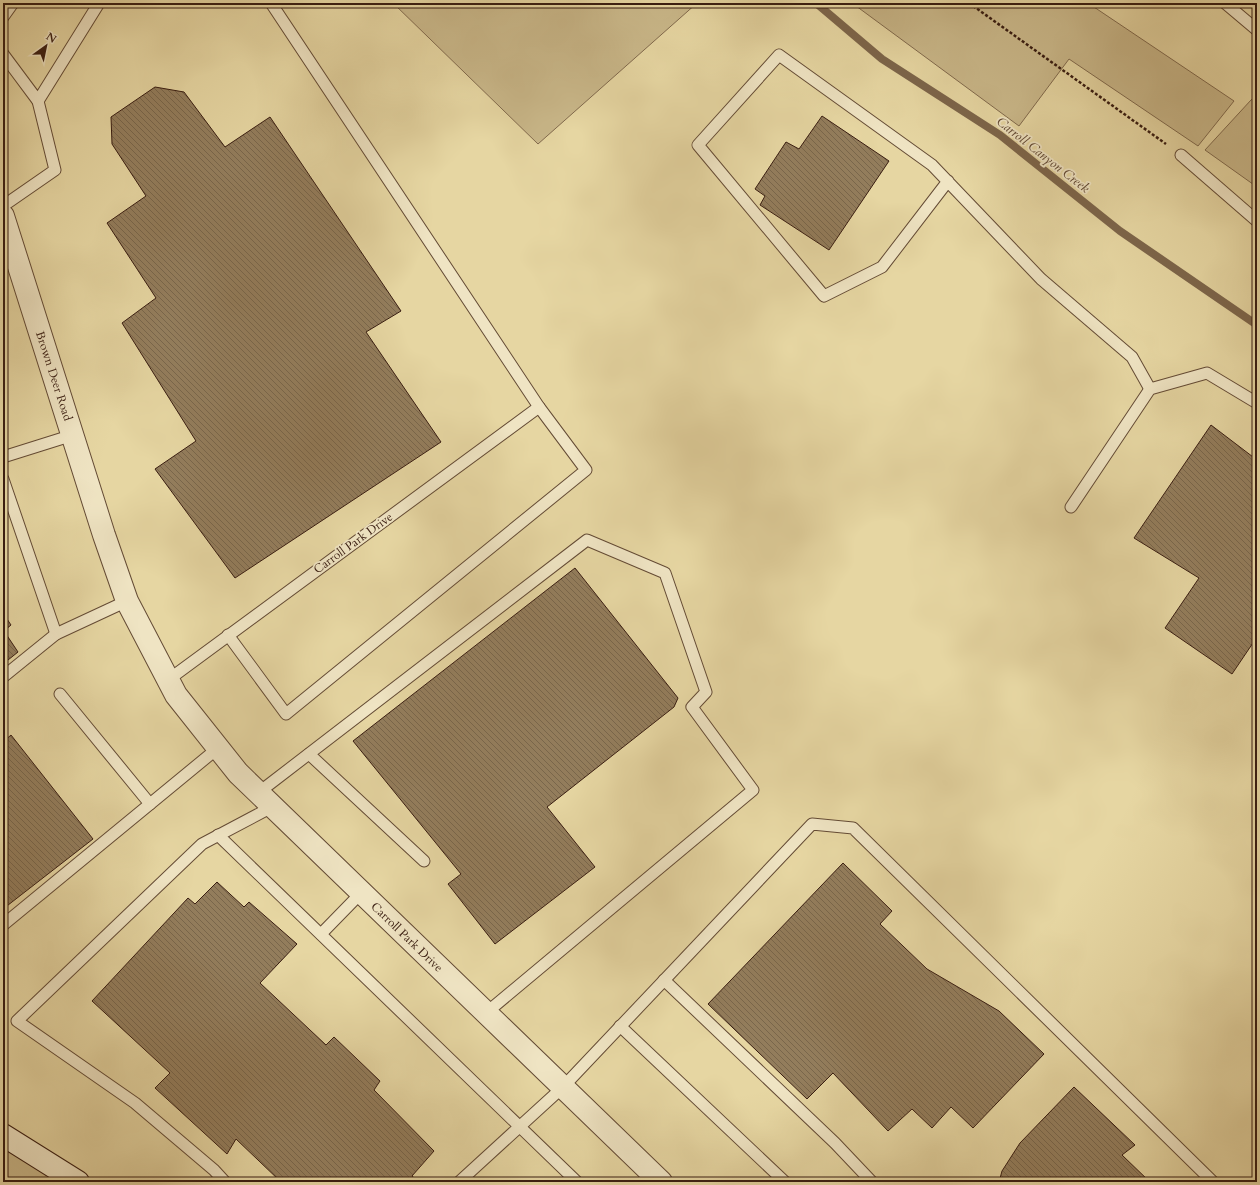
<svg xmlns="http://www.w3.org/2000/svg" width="1260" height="1185" viewBox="0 0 1260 1185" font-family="Cardo,serif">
	<defs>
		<pattern id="building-back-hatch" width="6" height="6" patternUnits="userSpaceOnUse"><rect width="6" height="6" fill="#937d5c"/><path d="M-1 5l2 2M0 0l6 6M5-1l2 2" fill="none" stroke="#79664b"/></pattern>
	</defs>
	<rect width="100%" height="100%" fill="#e6d6a2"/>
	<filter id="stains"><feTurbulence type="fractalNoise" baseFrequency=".005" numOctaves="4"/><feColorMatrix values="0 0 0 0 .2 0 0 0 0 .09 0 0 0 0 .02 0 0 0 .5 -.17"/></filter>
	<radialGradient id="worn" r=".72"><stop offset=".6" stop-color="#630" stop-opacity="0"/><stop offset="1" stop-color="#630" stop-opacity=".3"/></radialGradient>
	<!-- green -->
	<g fill="#c9b789" stroke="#816a4d">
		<path d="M 393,3 L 697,3 L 538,144 Z"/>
		<path d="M 852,3 L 1088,3 L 1234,101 L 1198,146 L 1069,59 L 1019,126 Z"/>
		<path d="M 1257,95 L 1257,187 L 1205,150 L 1251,100 Z"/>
		<path d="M 3,1134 L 55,1182 L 3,1182 Z"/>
	</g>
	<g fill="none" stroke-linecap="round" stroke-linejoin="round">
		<!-- stream -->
		<path stroke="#7d664b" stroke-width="8" d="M 816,3 L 882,59 L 1000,135 L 1120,231 L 1257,325"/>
	</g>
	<!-- building -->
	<g fill="url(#building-back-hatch)" stroke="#391d11">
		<path d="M 155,87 L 184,92 L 225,147 L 270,117 L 401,311 L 366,332 L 441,442 L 235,578 L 155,469 L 196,441 L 122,323 L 156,298 L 107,223 L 146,196 L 112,144 L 111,117 Z"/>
		<path d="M 822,116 L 889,161 L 829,250 L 760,205 L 765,196 L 755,189 L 786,142 L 799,149 Z"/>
		<path d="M 1211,425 L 1257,460 L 1257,637 L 1232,674 L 1165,628 L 1199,578 L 1134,538 Z"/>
		<path d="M 575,568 L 678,698 L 674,707 L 547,807 L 595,867 L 495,944 L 448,884 L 461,874 L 353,741 Z"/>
		<path d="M 3,613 L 11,625 L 4,631 L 18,652 L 3,664 Z"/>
		<path d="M 11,735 L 93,839 L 3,909 L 3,742 Z"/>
		<path d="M 843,863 L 892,911 L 880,924 L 927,969 L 999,1011 L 1044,1054 L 973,1128 L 951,1107 L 932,1128 L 912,1109 L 888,1131 L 833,1073 L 807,1099 L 708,1004 Z"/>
		<path d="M 217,882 L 244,907 L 249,902 L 297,944 L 260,983 L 326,1045 L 334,1037 L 380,1081 L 374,1090 L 434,1151 L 412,1176 L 419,1182 L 281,1182 L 236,1139 L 227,1154 L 155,1088 L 170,1073 L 92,1001 L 188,898 L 195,904 Z"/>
		<path d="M 1074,1087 L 1135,1145 L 1122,1155 L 1150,1182 L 999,1182 L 1002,1171 L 1020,1143 Z"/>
	</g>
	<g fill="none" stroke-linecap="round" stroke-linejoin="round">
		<!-- lane casing -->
		<g stroke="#644b35" stroke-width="13">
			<g id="lane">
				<path d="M 1225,3 L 1257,30"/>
				<path d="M 3,17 L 13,3"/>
				<path d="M 3,54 L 38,101 L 99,3"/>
				<path d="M 1181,155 L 1257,221"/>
				<path d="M 948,181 L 882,267 L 824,296 L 698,145 L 779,55 L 932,165 L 1041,279 L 1132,357 L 1150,389"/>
				<path d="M 3,206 L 55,170 L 38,101"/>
				<path d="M 3,457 L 73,435"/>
				<path d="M 3,479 L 56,634"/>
				<path d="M 1071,507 L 1150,389 L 1207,373 L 1257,403"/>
				<path d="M 228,635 L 286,714 L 586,470 L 539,407 L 271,3"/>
				<path d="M 3,677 L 56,634 L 127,601"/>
				<path d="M 168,680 L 539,407"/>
				<path d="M 60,694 L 150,804"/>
				<path d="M 309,754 L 424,861"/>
				<path d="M 258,793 L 587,540 L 665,573 L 706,692 L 692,707 L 753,790 L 486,1013"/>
				<path d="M 218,835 L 577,1182"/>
				<path d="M 3,925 L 218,748"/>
				<path d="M 321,934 L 361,893"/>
				<path d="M 664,980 L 835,1143 L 872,1182"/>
				<path d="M 620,1026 L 785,1182"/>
				<path d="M 225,1182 L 214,1170 L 135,1103 L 17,1021 L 202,844 L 272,807"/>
				<path d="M 459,1182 L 563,1087 L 812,824 L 853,828 L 1213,1182"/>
			</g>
		</g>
		<!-- street casing -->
		<g stroke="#644b35" stroke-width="24">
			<path id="street" d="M 3,216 L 104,535 L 127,601 L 176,695 L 238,773 L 661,1182"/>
		</g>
		<!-- secondary casing -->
		<g stroke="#391d11" stroke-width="24">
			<path id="secondary" d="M 3,1135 L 78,1182"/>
		</g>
		<!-- path -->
		<path stroke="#391d11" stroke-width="2.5" stroke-dasharray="3 2" stroke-linecap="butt" d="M 969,3 L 1166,144"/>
		<!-- lane -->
		<use href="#lane" stroke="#efe4c3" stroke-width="11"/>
		<!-- street -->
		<use href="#street" stroke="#efe4c3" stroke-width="22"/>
		<!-- secondary -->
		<use href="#secondary" stroke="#efe4c3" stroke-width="22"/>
	</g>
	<g text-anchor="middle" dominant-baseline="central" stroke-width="3.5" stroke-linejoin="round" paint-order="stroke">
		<!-- street labels -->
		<g font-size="12" fill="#391d11" stroke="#efe4c3">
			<text transform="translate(54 376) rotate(72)">Brown Deer Road</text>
			<text transform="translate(353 543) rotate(-36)">Carroll Park Drive</text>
			<text transform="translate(407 937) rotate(44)">Carroll Park Drive</text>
		</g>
		<!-- water labels -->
		<g font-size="13" font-style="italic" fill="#614833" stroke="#efe4c3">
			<text transform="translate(1043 155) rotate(38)">Carroll Canyon Creek</text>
		</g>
	</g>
	<!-- margin -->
	<rect width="1260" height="1185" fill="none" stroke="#e6d6a2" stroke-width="16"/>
	<rect x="4" y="4" width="1252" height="1177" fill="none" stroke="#391d11" stroke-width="2"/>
	<rect x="8" y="8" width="1244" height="1169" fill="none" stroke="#391d11"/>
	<!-- north arrow -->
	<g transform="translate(46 46) rotate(33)" stroke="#efe4c3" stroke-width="3" paint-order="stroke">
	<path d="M0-3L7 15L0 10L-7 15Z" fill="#391d11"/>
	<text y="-6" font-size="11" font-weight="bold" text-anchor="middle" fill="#391d11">N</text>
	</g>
	<rect width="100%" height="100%" filter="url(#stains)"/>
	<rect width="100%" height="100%" fill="url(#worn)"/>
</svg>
